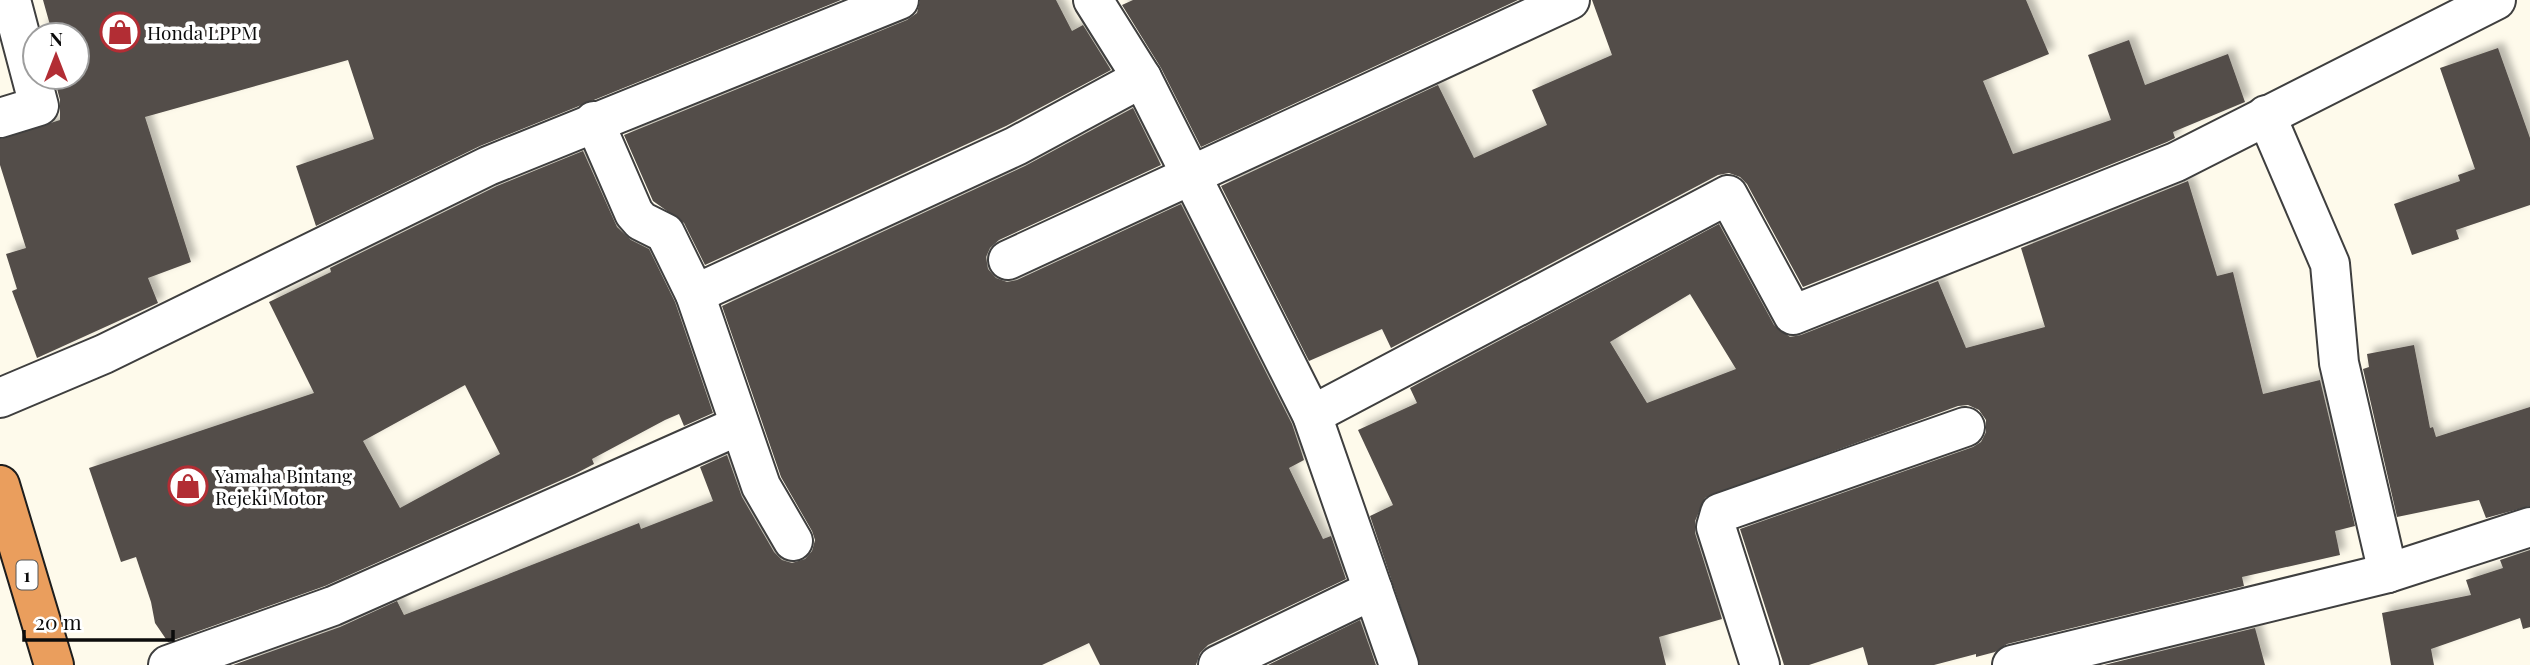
<svg xmlns="http://www.w3.org/2000/svg" width="2530" height="665" viewBox="0 0 2530 665" font-family="'Playfair Display',serif">
	<defs>
		<filter id="shadow"><feDropShadow dx="6" dy="-6" stdDeviation="3.5" flood-color="#0004"/></filter>
	</defs>
	<rect width="100%" height="100%" fill="#fefaeb"/>
	<!-- building -->
	<g fill="#534d49" fill-rule="evenodd" filter="url(#shadow)">
		<path d="M 43,0 L 841,0 L 480,146 L 316,226 L 296,166 L 374,139 L 348,60 L 145,117 L 191,262 L 148,278 L 158,303 L 37,358 L 12,291 L 17,289 L 6,254 L 26,248 L 0,165 L 0,139 L 60,120 L 60,100 L 54,77 L 77,77 L 77,35 L 43,35 L 41,27 L 50,25 Z"/>
		<path d="M 920,0 L 1056,0 L 1072,31 L 1083,25 L 1111,70 L 1006,126 L 705,265 L 684,223 L 653,201 L 624,135 L 907,20 L 917,13 Z"/>
		<path d="M 1133,0 L 1518,0 L 1201,147 L 1161,68 L 1122,5 Z"/>
		<path d="M 1592,0 L 2026,0 L 2049,54 L 1983,81 L 2013,154 L 2111,120 L 2088,55 L 2129,40 L 2145,85 L 2228,54 L 2245,102 L 2173,132 L 2175,138 L 2167,142 L 1803,287 L 1747,184 L 1740,177 L 1729,173 L 1718,175 L 1391,348 L 1382,329 L 1309,361 L 1221,186 L 1438,85 L 1474,158 L 1547,125 L 1532,90 L 1612,55 Z"/>
		<path d="M 2498,48 L 2530,138 L 2530,205 L 2456,230 L 2459,239 L 2412,255 L 2394,204 L 2460,181 L 2458,175 L 2475,169 L 2440,68 Z"/>
		<path d="M 1133,108 L 1161,165 L 999,240 L 990,248 L 986,257 L 988,269 L 996,278 L 1007,282 L 1017,280 L 1181,204 L 1292,424 L 1304,460 L 1289,468 L 1323,539 L 1331,536 L 1346,579 L 1208,645 L 1200,653 L 1196,665 L 1100,665 L 1089,643 L 1042,665 L 233,665 L 340,627 L 397,601 L 404,615 L 639,523 L 641,529 L 713,501 L 700,467 L 727,455 L 742,497 L 774,552 L 782,560 L 792,563 L 805,559 L 812,551 L 815,540 L 812,531 L 781,477 L 722,306 L 1025,166 Z"/>
		<path d="M 583,151 L 617,227 L 631,240 L 649,249 L 675,302 L 713,413 L 684,426 L 679,414 L 665,420 L 592,459 L 594,464 L 575,474 L 325,586 L 168,642 L 155,623 L 151,602 L 136,557 L 121,562 L 89,468 L 314,393 L 269,302 L 331,272 L 330,268 L 497,186 ZM 465,385 L 500,454 L 400,508 L 363,441 Z"/>
		<path d="M 2188,181 L 2217,276 L 2233,272 L 2263,394 L 2320,380 L 2355,526 L 2335,531 L 2340,555 L 2242,577 L 2244,586 L 2007,644 L 1995,652 L 1976,657 L 1976,654 L 1934,665 L 1868,665 L 1863,647 L 1809,665 L 1784,665 L 1740,529 L 1973,447 L 1981,442 L 1986,432 L 1986,420 L 1979,410 L 1968,405 L 1958,406 L 1705,498 L 1695,521 L 1695,533 L 1722,619 L 1659,637 L 1666,665 L 1420,665 L 1370,516 L 1393,505 L 1358,430 L 1417,403 L 1410,388 L 1719,224 L 1774,325 L 1790,337 L 1801,335 L 1938,281 L 1966,348 L 2045,327 L 2021,248 ZM 1690,294 L 1736,369 L 1647,403 L 1610,342 Z"/>
		<path d="M 2414,345 L 2430,428 L 2433,427 L 2436,437 L 2530,407 L 2530,506 L 2486,518 L 2479,500 L 2397,517 L 2363,369 L 2369,367 L 2367,354 Z"/>
		<path d="M 2530,550 L 2530,627 L 2523,629 L 2520,618 L 2431,649 L 2434,665 L 2391,665 L 2382,613 L 2471,595 L 2466,580 L 2503,568 L 2500,560 Z"/>
		<path d="M 1360,620 L 1376,665 L 1268,665 Z"/>
		<path d="M 2255,628 L 2265,665 L 2104,665 Z"/>
	</g>
	<g fill="none" stroke-linecap="round" stroke-linejoin="round">
		<!-- minor casing -->
		<g stroke="#3f3f3f" stroke-width="42">
			<g id="minor">
				<path d="M 1093,0 L 1142,78 L 1312,415 L 1399,665"/>
				<path d="M 2266,115 L 2330,264 L 2339,363 L 2388,573"/>
				<path d="M 0,118 L 39,106 L 11,0"/>
				<path d="M 594,121 L 634,213 L 641,221 L 665,233 L 695,294 L 761,486 L 793,541"/>
				<path d="M 1008,260 L 1570,0"/>
				<path d="M 695,294 L 1016,146 L 1142,78"/>
				<path d="M 0,398 L 104,354 L 488,166 L 899,0"/>
				<path d="M 1312,415 L 1728,195 L 1793,315 L 2176,162 L 2496,0"/>
				<path d="M 168,665 L 333,606 L 738,426"/>
				<path d="M 1218,665 L 1373,590"/>
				<path d="M 1760,665 L 1716,527 L 1720,513 L 1965,427"/>
				<path d="M 2012,665 L 2388,573 L 2530,527"/>
			</g>
		</g>
		<!-- highway casing -->
		<g stroke="#1d1d1d" stroke-width="42">
			<path id="highway" d="M 0,485 L 54,665"/>
		</g>
		<!-- minor -->
		<use href="#minor" stroke="#fff" stroke-width="38"/>
		<!-- highway -->
		<use href="#highway" stroke="#ea9e5d" stroke-width="38"/>
	</g>
	<!-- icons -->
	<defs>
		<g id="shop-ring" transform="scale(2.0125)"><circle r="9.5" fill="#fff" stroke="#b22d34" stroke-width="1.5"/><path d="M-5-2.5h2.3a2.7 3.5 0 0 1 5.4 0H5L5.5 6h-11ZM-1.5-2.5h3a1.5 2.3 0 0 0-3 0Z" fill="#b22d34"/></g>
	</defs>
	<g fill-rule="evenodd">
		<use href="#shop-ring" x="120" y="32"/>
		<use href="#shop-ring" x="188" y="486"/>
	</g>
	<g text-anchor="middle" dominant-baseline="central" stroke-width="7" stroke-linejoin="round" paint-order="stroke">
		<!-- shield labels -->
		<rect fill="#fff" stroke="#555" stroke-width="2" x="16.5" y="560.5" width="21" height="29" rx="5"/>
		<g font-size="18" font-weight="bold" fill="#0c0c0c">
			<text x="27" y="575">1</text>
		</g>
		<!-- poi labels -->
		<g font-size="19" fill="#0c0c0c" stroke="#fff" text-anchor="start">
			<text x="147" y="32">Honda LPPM</text>
			<text x="215" y="475">Yamaha Bintang<tspan x="215" dy="22">Rejeki Motor</tspan></text>
		</g>
	</g>
	<!-- north arrow -->
	<g transform="translate(56 56)"><circle r="33" fill="#ffffff" stroke="#9e9e9e" stroke-width="2"/>
	<path d="M0-5L12 26L0 18L-12 26Z" fill="#b22d34"/>
	<text y="-10" font-size="19" font-weight="bold" text-anchor="middle" fill="#0c0c0c">N</text>
	</g>
	<!-- scale -->
	<path d="M24 630v10h149v-10" fill="none" stroke="#0c0c0c" stroke-width="3.5"/>
	<text x="35" y="630" font-size="21" fill="#0c0c0c" stroke="#ffffff" stroke-width="5" paint-order="stroke">20 m</text>
</svg>
